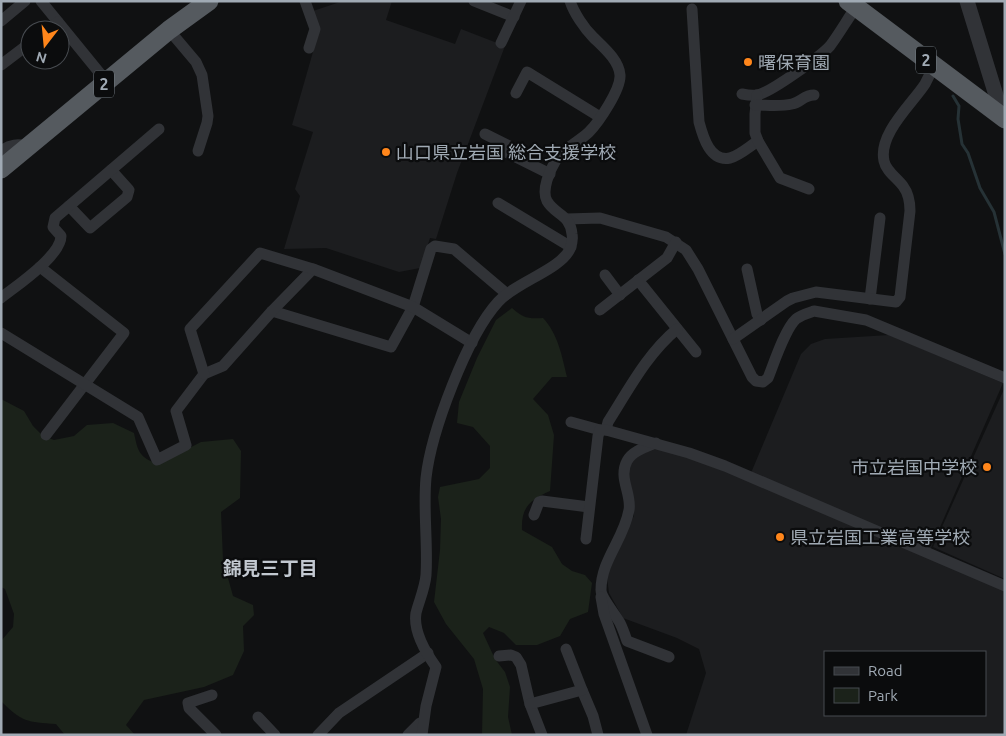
<svg xmlns="http://www.w3.org/2000/svg" width="1006" height="736" viewBox="0 0 1006 736" font-family="Ubuntu,'Noto Sans JP',sans-serif">
	<rect width="100%" height="100%" fill="#101112"/>
	<!-- built -->
	<g fill="#1c1d1f" fill-rule="evenodd">
		<path d="M 343,1 L 392,1 L 386,20 L 455,44 L 461,29 L 505,46 L 457,173 L 436,239 L 430,238 L 420,268 L 399,272 L 326,248 L 284,249 L 300,196 L 295,189 L 313,132 L 292,125 L 319,31 L 313,11 Z"/>
		<path d="M 889,335 L 1003,383 L 927,557 L 1005,590 L 1005,735 L 686,735 L 706,673 L 699,649 L 677,638 L 623,618 L 609,593 L 607,578 L 611,558 L 634,516 L 628,472 L 631,461 L 638,455 L 656,449 L 671,451 L 748,480 L 801,354 L 811,344 L 825,339 ZM 825,652 L 985,652 L 985,715 L 825,715 Z"/>
		<path d="M 1005,387 L 1005,579 L 933,547 Z"/>
	</g>
	<!-- green -->
	<g fill="#1b221a">
		<path d="M 512,308 C 523,318 528,319 543,318 C 558,334 562,356 567,377 L 552,377 L 533,399 L 548,415 L 554,435 L 550,491 C 530,500 521,507 522,530 L 552,547 L 562,564 L 572,571 L 585,575 L 592,583 L 588,612 L 570,619 L 560,636 L 537,645 L 516,645 L 504,633 L 489,627 L 483,633 L 495,659 L 505,672 L 510,687 L 508,717 L 512,735 L 482,735 L 483,689 L 474,659 L 446,624 L 434,602 L 440,550 L 441,519 L 438,497 L 440,487 L 479,479 L 490,468 L 490,446 L 473,427 L 457,423 L 459,402 L 477,358 L 496,320 Z"/>
		<path d="M 1,399 L 24,411 L 33,426 L 43,436 L 54,440 L 74,436 L 87,425 L 113,423 L 134,433 C 138,452 139,457 158,464 L 201,442 L 233,439 L 241,451 L 240,498 L 221,512 L 223,560 L 233,596 L 253,605 L 254,615 L 243,626 L 244,651 L 233,675 L 204,687 L 144,700 L 126,725 L 135,735 L 65,735 L 56,724 C 27,722 22,722 1,701 L 1,641 L 13,627 L 14,614 L 5,589 L 1,587 Z"/>
	</g>
	<g fill="none" stroke-linecap="round" stroke-linejoin="round">
		<!-- stream -->
		<path stroke="#263236" stroke-width="3" d="M 953,96 L 959,106 L 958,119 L 962,144 L 968,153 L 980,188 L 994,212 L 1005,254"/>
		<!-- minor -->
		<g stroke="#313337" stroke-width="11">
			<path d="M 41,1 L 107,82"/>
			<path d="M 305,1 L 315,29 L 309,48"/>
			<path d="M 474,1 L 514,17"/>
			<path d="M 692,9 L 699,122 C 703,137 710,162 730,158 C 739,156 750,146 758,141"/>
			<path d="M 1,21 L 25,1"/>
			<path d="M 48,30 L 58,22"/>
			<path d="M 169,30 L 196,62 L 202,75 L 208,116 L 207,123 L 198,151"/>
			<path d="M 501,43 L 521,1"/>
			<path d="M 1,65 L 30,43"/>
			<path d="M 516,93 L 527,72 L 600,117"/>
			<path d="M 742,94 C 747,95 752,96 757,95 C 770,93 821,56 830,46 C 839,34 847,20 856,7"/>
			<path d="M 757,95 L 755,114 L 755,133 L 758,141 L 780,178 L 809,189"/>
			<path d="M 755,105 C 767,105 780,107 792,104 C 801,102 804,95 814,95"/>
			<path d="M 485,134 L 509,146 L 506,152 L 550,174"/>
			<path d="M 1,151 C 10,144 18,144 28,146"/>
			<path d="M 498,203 L 571,247"/>
			<path d="M 69,206 L 90,228 L 127,197 L 129,190 L 111,170"/>
			<path d="M 567,219 L 600,218 L 666,237 L 686,250 L 698,269 L 752,377 L 756,381 L 763,382 L 768,378 C 774,363 785,329 796,319 C 801,315 808,313 814,311 L 866,320 L 1005,378"/>
			<path d="M 40,267 L 124,333 L 46,435"/>
			<path d="M 747,269 L 757,314 L 761,320"/>
			<path d="M 605,275 L 620,295"/>
			<path d="M 638,280 L 696,352"/>
			<path d="M 1,298 C 16,286 61,256 61,236 L 53,227 L 55,218 L 159,129"/>
			<path d="M 870,299 L 880,218"/>
			<path d="M 600,310 L 667,258 L 676,242"/>
			<path d="M 272,311 L 391,347 L 413,307 L 431,249 L 435,246 L 454,249 L 507,294"/>
			<path d="M 1,333 L 138,417 L 157,460 L 186,445 L 176,411 L 204,374 L 223,366 L 272,311 L 313,269"/>
			<path d="M 733,339 L 787,301 L 793,298 L 816,292 L 896,302 L 900,297 L 910,211 C 910,202 909,194 903,186 C 897,178 886,171 884,161 C 878,134 912,104 925,84 C 928,78 931,72 934,66"/>
			<path d="M 204,374 L 190,329 L 260,253 L 313,269 L 413,307 L 472,343"/>
			<path d="M 571,422 L 600,430"/>
			<path d="M 606,430 L 608,422 C 629,389 647,354 677,329"/>
			<path d="M 656,443 C 646,447 632,451 627,461 C 618,478 632,494 629,510 C 624,539 601,560 601,590 C 601,598 616,615 620,623 C 623,629 625,635 627,641 L 669,657"/>
			<path d="M 534,515 L 539,502 L 542,501 L 589,507"/>
			<path d="M 586,539 L 598,436 L 600,430 L 606,430 L 689,453 L 725,466 L 1005,586"/>
			<path d="M 601,597 L 604,614 L 647,735"/>
			<path d="M 499,656 L 511,655 L 516,657 L 521,665 L 530,704 L 542,735"/>
			<path d="M 582,690 L 593,716 L 598,735"/>
			<path d="M 212,695 L 188,703 L 189,708 L 216,735"/>
			<path d="M 530,704 L 582,690 L 566,649"/>
			<path d="M 258,717 L 275,735"/>
			<path d="M 318,735 L 339,713 L 428,653"/>
			<path d="M 408,735 L 420,723 L 423,723"/>
			<path d="M 422,735 L 426,706 L 436,667 C 426,653 413,631 416,613 C 419,601 425,588 426,575 C 428,543 423,510 426,478 C 431,432 467,336 498,302 C 516,282 560,270 570,249 C 572,244 573,239 572,234 C 570,214 555,215 547,201 C 541,190 550,170 556,160 C 563,148 579,142 589,132 C 599,122 621,89 620,75 C 619,60 603,47 593,37 C 584,28 574,13 570,1"/>
		</g>
		<!-- tertiary -->
		<path stroke="#313337" stroke-width="15" d="M 967,1 L 1003,118"/>
		<!-- trunk -->
		<g stroke="#555a5f" stroke-width="19">
			<path d="M 848,1 L 1005,119"/>
			<path d="M 1,169 L 169,30 L 209,1"/>
		</g>
	</g>
	<!-- markers -->
	<g fill="#ff861b" stroke="#0b0c0d" stroke-width="2">
		<circle cx="748" cy="62" r="5"/>
		<circle cx="386" cy="152" r="5"/>
		<circle cx="987" cy="467" r="5"/>
		<circle cx="780" cy="537" r="5"/>
	</g>
	<g text-anchor="middle" dominant-baseline="central" stroke-width="4.5" stroke-linejoin="round" paint-order="stroke">
		<!-- shield labels -->
		<g fill="#0b0c0d" stroke="#737b82" stroke-width="1">
			<rect x="916" y="46.5" width="20" height="27" rx="4"/>
			<rect x="94" y="70.5" width="20" height="27" rx="4"/>
		</g>
		<g font-size="16" font-weight="bold" fill="#a0aab4">
			<text x="926" y="60">2</text>
			<text x="104" y="84">2</text>
		</g>
		<!-- poi labels -->
		<g font-size="18" fill="#a0aab4" stroke="#0b0c0d" text-anchor="start">
			<text x="758" y="62">曙保育園</text>
			<text x="396" y="152">山口県立岩国 総合支援学校</text>
			<text x="977" y="467" text-anchor="end">市立岩国中学校</text>
			<text x="790" y="537">県立岩国工業高等学校</text>
		</g>
		<!-- neighbourhood labels -->
		<g font-size="19" font-weight="bold" fill="#c2c8d0" stroke="#0b0c0d">
			<text x="270" y="568">錦見三丁目</text>
		</g>
	</g>
	<!-- border -->
	<rect width="1006" height="736" fill="none" stroke="#a0aab4" stroke-width="5"/>
	<!-- legend -->
	<rect x="824" y="651" width="162" height="65" fill="#0b0c0d" stroke="#474b50"/>
	<rect x="834" y="667" width="25" height="8" fill="#313337" stroke="#474b50"/>
	<text x="868" y="676" font-size="15" fill="#a0aab4">Road</text>
	<rect x="834" y="688" width="25" height="15" fill="#1b221a" stroke="#474b50"/>
	<text x="868" y="701" font-size="15" fill="#a0aab4">Park</text>
	<!-- north arrow -->
	<g transform="translate(45 45) rotate(196)"><circle r="24" fill="#0b0c0d" stroke="#474b50"/>
	<path d="M0-4L9 19L0 12L-9 19Z" fill="#ff861b"/>
	<text y="-8" font-size="14" font-weight="bold" text-anchor="middle" fill="#a0aab4">N</text>
	</g>
</svg>
